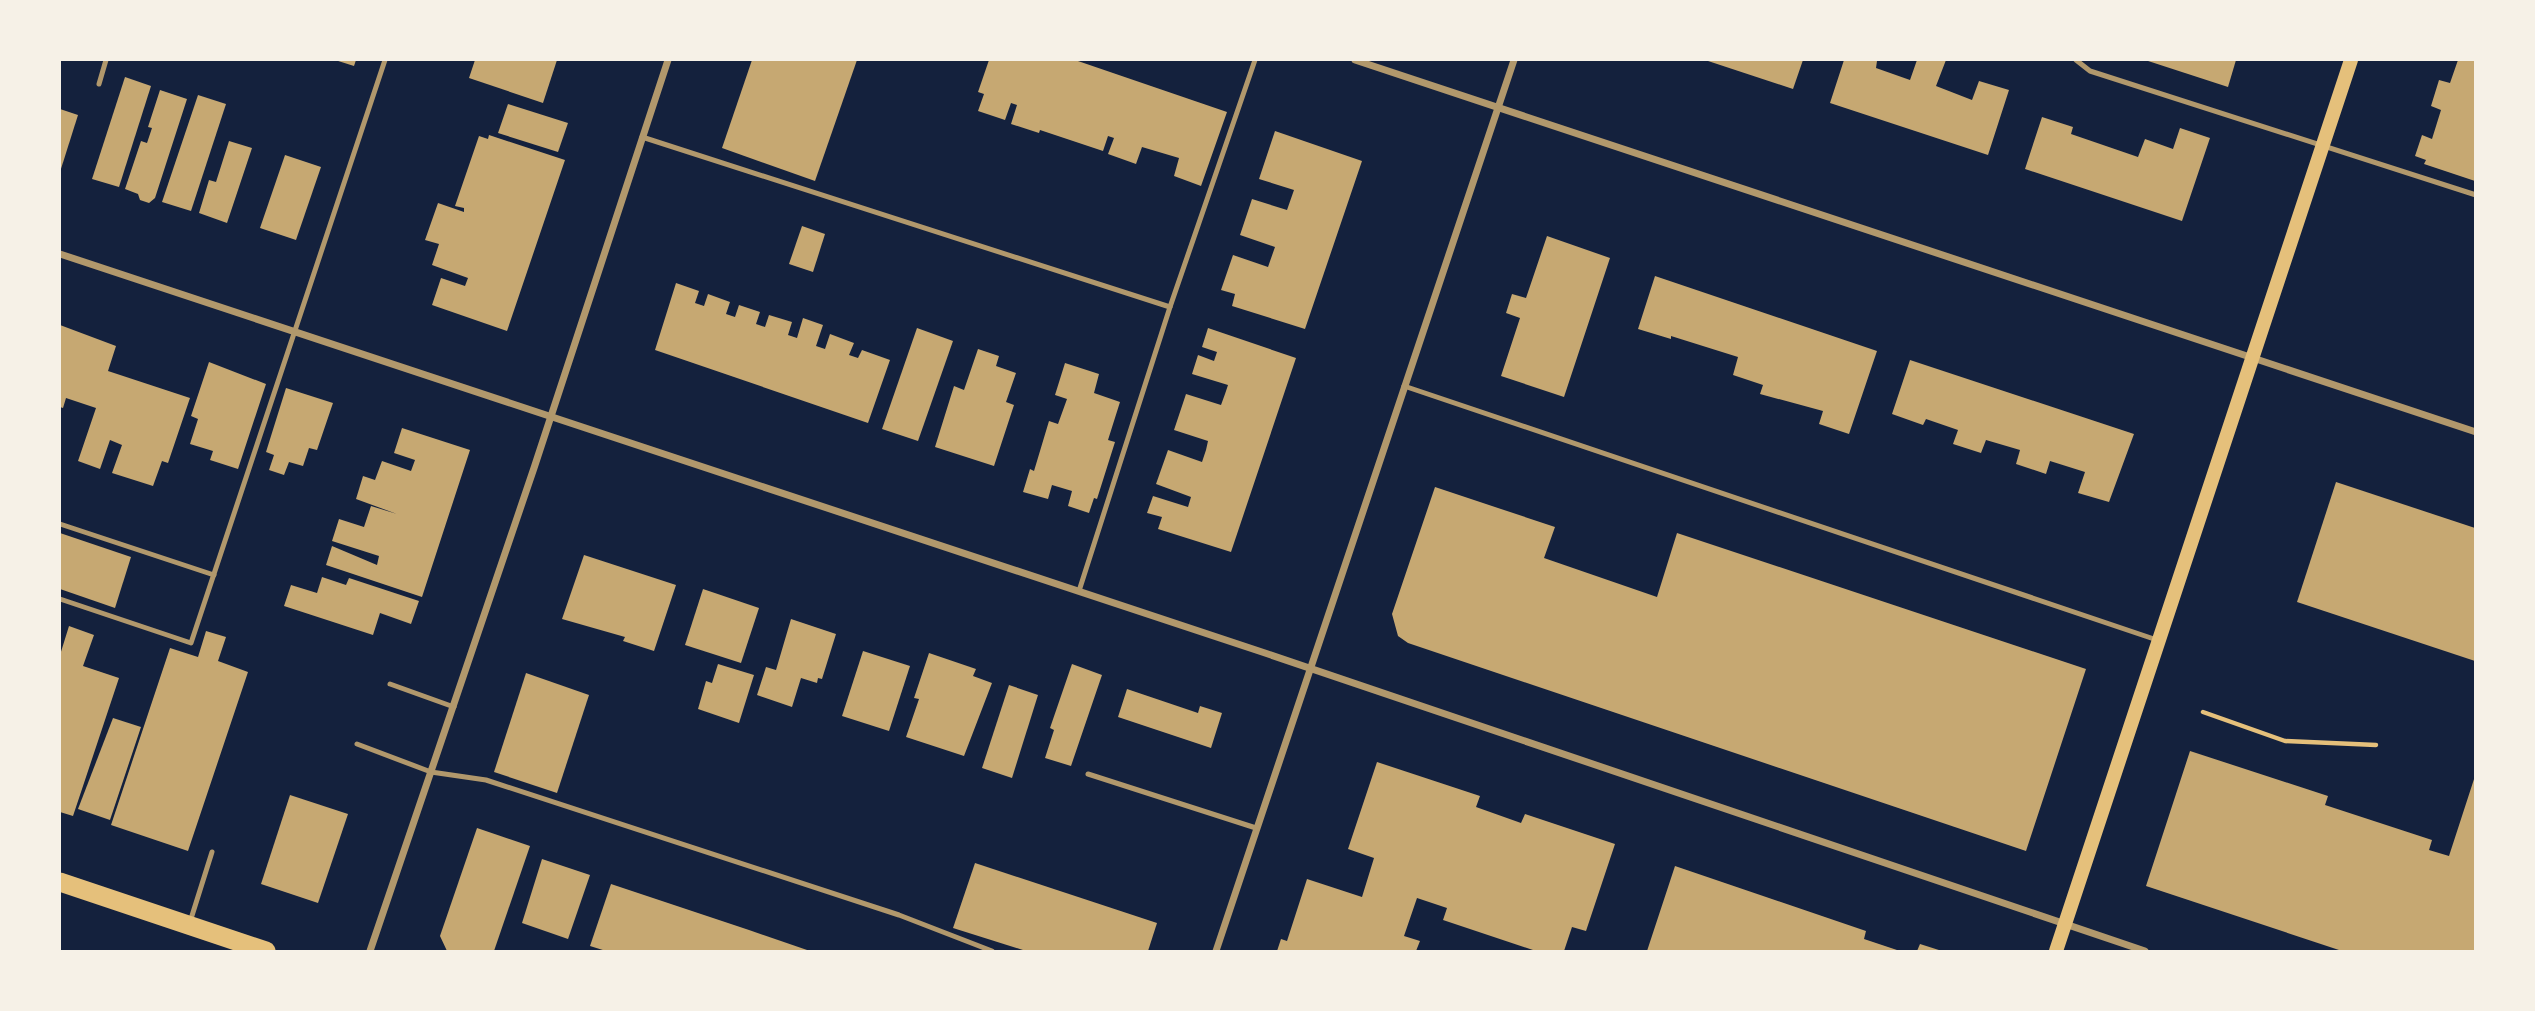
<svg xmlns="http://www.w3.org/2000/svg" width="2535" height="1011" viewBox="0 0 2535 1011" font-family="'DejaVu Sans',sans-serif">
	<rect width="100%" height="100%" fill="#14213d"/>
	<!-- building -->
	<g fill="#c6a872">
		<path d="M 335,60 L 356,60 L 354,66 Z"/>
		<path d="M 475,60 L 557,60 L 543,103 L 469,78 Z"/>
		<path d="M 752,60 L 857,60 L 815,181 L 722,148 Z"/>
		<path d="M 989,60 L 1075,60 L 1227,112 L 1201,186 L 1174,176 L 1179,158 L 1142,147 L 1136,164 L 1108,154 L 1114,138 L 1108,136 L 1103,151 L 1040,130 L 1039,133 L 1011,124 L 1017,105 L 1011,103 L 1005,120 L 978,111 L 984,94 L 978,92 Z"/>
		<path d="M 1705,60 L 1803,60 L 1793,89 Z"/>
		<path d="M 1844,60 L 1874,60 L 1877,61 L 1876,68 L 1910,80 L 1917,60 L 1946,60 L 1936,86 L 1972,100 L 1979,81 L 2009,90 L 1988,155 L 1830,103 Z"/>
		<path d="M 2145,60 L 2236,60 L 2228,87 Z"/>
		<path d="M 2458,60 L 2475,60 L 2475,181 L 2424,164 L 2426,160 L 2415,156 L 2422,135 L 2432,139 L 2441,110 L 2431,106 L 2439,80 L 2450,83 Z"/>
		<path d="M 125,77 L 151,86 L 119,187 L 92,179 Z"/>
		<path d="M 160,90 L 187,99 L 155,198 L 149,203 L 140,200 L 138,194 L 125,189 L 141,141 L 147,143 L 152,128 L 148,127 Z"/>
		<path d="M 198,95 L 226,104 L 191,211 L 162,202 Z"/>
		<path d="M 508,104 L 568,123 L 558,152 L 498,133 Z"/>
		<path d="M 60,109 L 78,115 L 60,172 Z"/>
		<path d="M 2042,117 L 2073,127 L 2071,134 L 2138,157 L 2145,139 L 2173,149 L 2180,128 L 2210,138 L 2182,221 L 2025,169 Z"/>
		<path d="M 1275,131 L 1362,161 L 1305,329 L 1232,306 L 1235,294 L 1221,290 L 1233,255 L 1268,267 L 1275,247 L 1240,235 L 1252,199 L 1287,210 L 1294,190 L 1259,179 Z"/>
		<path d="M 489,135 L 565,160 L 507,331 L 432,305 L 441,278 L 465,286 L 468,278 L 432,265 L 439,244 L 425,240 L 438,203 L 464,212 L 464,208 L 455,206 L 479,136 L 488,139 Z"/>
		<path d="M 229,141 L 252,148 L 227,223 L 199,213 L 209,180 L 216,182 Z"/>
		<path d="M 285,155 L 321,167 L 296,240 L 260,228 Z"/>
		<path d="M 802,226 L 825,234 L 813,272 L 789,264 Z"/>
		<path d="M 1547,236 L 1610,258 L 1564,397 L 1501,376 L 1520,318 L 1506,313 L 1512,294 L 1526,298 Z"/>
		<path d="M 1655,276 L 1877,351 L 1849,434 L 1819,424 L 1823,411 L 1760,394 L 1763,385 L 1733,375 L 1738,357 L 1671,336 L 1671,339 L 1638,329 Z"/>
		<path d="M 676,283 L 699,291 L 695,303 L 704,306 L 708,294 L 730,302 L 726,314 L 735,317 L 739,305 L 760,312 L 756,324 L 765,327 L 769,315 L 792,322 L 788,335 L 797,338 L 803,318 L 823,325 L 816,346 L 825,349 L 830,334 L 854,343 L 849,355 L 858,358 L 862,350 L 890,360 L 868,423 L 655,350 Z"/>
		<path d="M 60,325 L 116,346 L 108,371 L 190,398 L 168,463 L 162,461 L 153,486 L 112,473 L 122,445 L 110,440 L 100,469 L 78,461 L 96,408 L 66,398 L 63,408 L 60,407 Z"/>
		<path d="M 917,328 L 953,341 L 918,441 L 882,429 Z"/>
		<path d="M 1208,328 L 1296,358 L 1231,552 L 1158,529 L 1162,517 L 1147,513 L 1153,496 L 1188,507 L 1191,497 L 1156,484 L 1168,450 L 1202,462 L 1206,450 L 1208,441 L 1174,430 L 1186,394 L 1221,405 L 1225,394 L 1228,385 L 1192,374 L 1198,355 L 1214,361 L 1217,352 L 1202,347 Z"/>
		<path d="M 978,349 L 999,356 L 996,366 L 1016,373 L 1006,402 L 1014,405 L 994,466 L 935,447 L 954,386 L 964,390 Z"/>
		<path d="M 1910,360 L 2134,434 L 2109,502 L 2078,493 L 2085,472 L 2050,461 L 2046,474 L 2016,464 L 2020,450 L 1986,440 L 1981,453 L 1953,444 L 1958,430 L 1926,419 L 1923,425 L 1892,414 Z"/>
		<path d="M 209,362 L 266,384 L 238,469 L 210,460 L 213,451 L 190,444 L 198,419 L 191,416 Z"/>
		<path d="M 1065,363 L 1099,374 L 1094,393 L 1120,402 L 1108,440 L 1115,442 L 1097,499 L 1094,498 L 1089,513 L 1068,506 L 1072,491 L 1052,485 L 1048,499 L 1023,492 L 1030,469 L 1034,471 L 1049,421 L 1058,424 L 1067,399 L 1055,395 Z"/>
		<path d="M 286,388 L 333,403 L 317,450 L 309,448 L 303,466 L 289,462 L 284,475 L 269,470 L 274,455 L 266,452 Z"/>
		<path d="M 402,428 L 470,450 L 422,597 L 326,565 L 332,546 L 377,565 L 379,556 L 332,541 L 339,519 L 364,527 L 371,506 L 397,514 L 356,499 L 363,476 L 375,480 L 382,461 L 411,471 L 415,460 L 394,453 Z"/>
		<path d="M 2336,482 L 2475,528 L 2475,661 L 2297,602 Z"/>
		<path d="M 1435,487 L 1555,527 L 1544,558 L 1657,597 L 1677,533 L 2086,669 L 2026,851 L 1408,643 L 1398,636 L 1392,614 Z"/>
		<path d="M 60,533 L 131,557 L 115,608 L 60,589 Z"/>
		<path d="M 584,555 L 676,585 L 654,651 L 623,641 L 625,637 L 562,619 Z"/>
		<path d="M 322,577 L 346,585 L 349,578 L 419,601 L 411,624 L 380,613 L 373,635 L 284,606 L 291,585 L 317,593 Z"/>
		<path d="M 703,589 L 759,608 L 741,663 L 685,645 Z"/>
		<path d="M 791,619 L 836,634 L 822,679 L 818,678 L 817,683 L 801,678 L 792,707 L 757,695 L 766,667 L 776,670 Z"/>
		<path d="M 69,626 L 94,635 L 83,666 L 119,678 L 73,816 L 60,812 L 60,655 Z"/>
		<path d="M 206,631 L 226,637 L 218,661 L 248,672 L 188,851 L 111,825 L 170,648 L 198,657 Z"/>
		<path d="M 863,651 L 910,666 L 889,731 L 842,716 Z"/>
		<path d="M 929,653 L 976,669 L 973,676 L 992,683 L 964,756 L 906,737 L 919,699 L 914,698 Z"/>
		<path d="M 718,664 L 754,675 L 739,723 L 698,709 L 706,681 L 712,683 Z"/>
		<path d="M 1072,664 L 1102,675 L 1071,766 L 1045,758 L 1054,730 L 1050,728 Z"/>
		<path d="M 526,673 L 589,695 L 557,793 L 494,772 Z"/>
		<path d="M 1009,685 L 1038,695 L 1012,778 L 982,768 Z"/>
		<path d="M 1127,689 L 1198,713 L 1200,706 L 1222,713 L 1211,748 L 1118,717 Z"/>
		<path d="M 113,718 L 141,727 L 110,820 L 78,809 Z"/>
		<path d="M 2190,751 L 2328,796 L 2325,805 L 2432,840 L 2429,850 L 2449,856 L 2475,776 L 2475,951 L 2342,951 L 2146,886 Z"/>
		<path d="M 1377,762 L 1480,796 L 1476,807 L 1521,823 L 1525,814 L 1615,844 L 1586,931 L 1572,927 L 1564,951 L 1536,951 L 1443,920 L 1447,908 L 1417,898 L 1404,936 L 1420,941 L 1416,951 L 1277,951 L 1281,939 L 1287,941 L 1307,879 L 1362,897 L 1374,858 L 1348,849 Z"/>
		<path d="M 290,795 L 348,814 L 318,903 L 261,884 Z"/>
		<path d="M 477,828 L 530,846 L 494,951 L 447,951 L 440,936 Z"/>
		<path d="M 542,859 L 590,875 L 568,939 L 522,923 Z"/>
		<path d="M 975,863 L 1157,923 L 1148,951 L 1026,951 L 953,928 Z"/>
		<path d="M 1675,866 L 1866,931 L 1864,939 L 1900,951 L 1647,951 Z"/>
		<path d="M 611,884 L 749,930 L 810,951 L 606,951 L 590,946 Z"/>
		<path d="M 1920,944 L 1942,951 L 1917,951 Z"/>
	</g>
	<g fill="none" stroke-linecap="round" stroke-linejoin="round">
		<!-- path -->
		<path stroke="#e5c07b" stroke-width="4.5" d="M 2203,712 L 2285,741 L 2376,745"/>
		<!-- service -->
		<g stroke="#b1986c" stroke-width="5">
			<path d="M 2076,60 L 2090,71 L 2476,195"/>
			<path d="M 99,84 L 106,60"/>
			<path d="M 642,137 L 1170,307"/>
			<path d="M 1404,386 L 2157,640"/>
			<path d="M 60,524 L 214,575"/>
			<path d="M 1079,591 L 1170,307 L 1255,60"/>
			<path d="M 60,599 L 191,643 L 385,60"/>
			<path d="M 390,684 L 454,707"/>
			<path d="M 357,744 L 431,772 L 486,780 L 899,915 L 992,951"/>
			<path d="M 1088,774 L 1256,828"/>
			<path d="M 190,922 L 212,852"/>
		</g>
		<!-- minor -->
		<g stroke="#b1986c" stroke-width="7">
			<path d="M 1355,60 L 2476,432"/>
			<path d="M 60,254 L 1265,653 L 2145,951"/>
			<path d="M 370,951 L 534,468 L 668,60"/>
			<path d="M 1216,951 L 1514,60"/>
		</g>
		<!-- secondary -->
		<path stroke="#e5c07b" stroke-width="14" d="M 2056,951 L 2351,60"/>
		<!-- trunk -->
		<path stroke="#e5c07b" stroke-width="19" d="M 60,882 L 266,951"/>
	</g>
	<!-- border -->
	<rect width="2535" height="1011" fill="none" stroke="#f6f1e7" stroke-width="122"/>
</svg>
